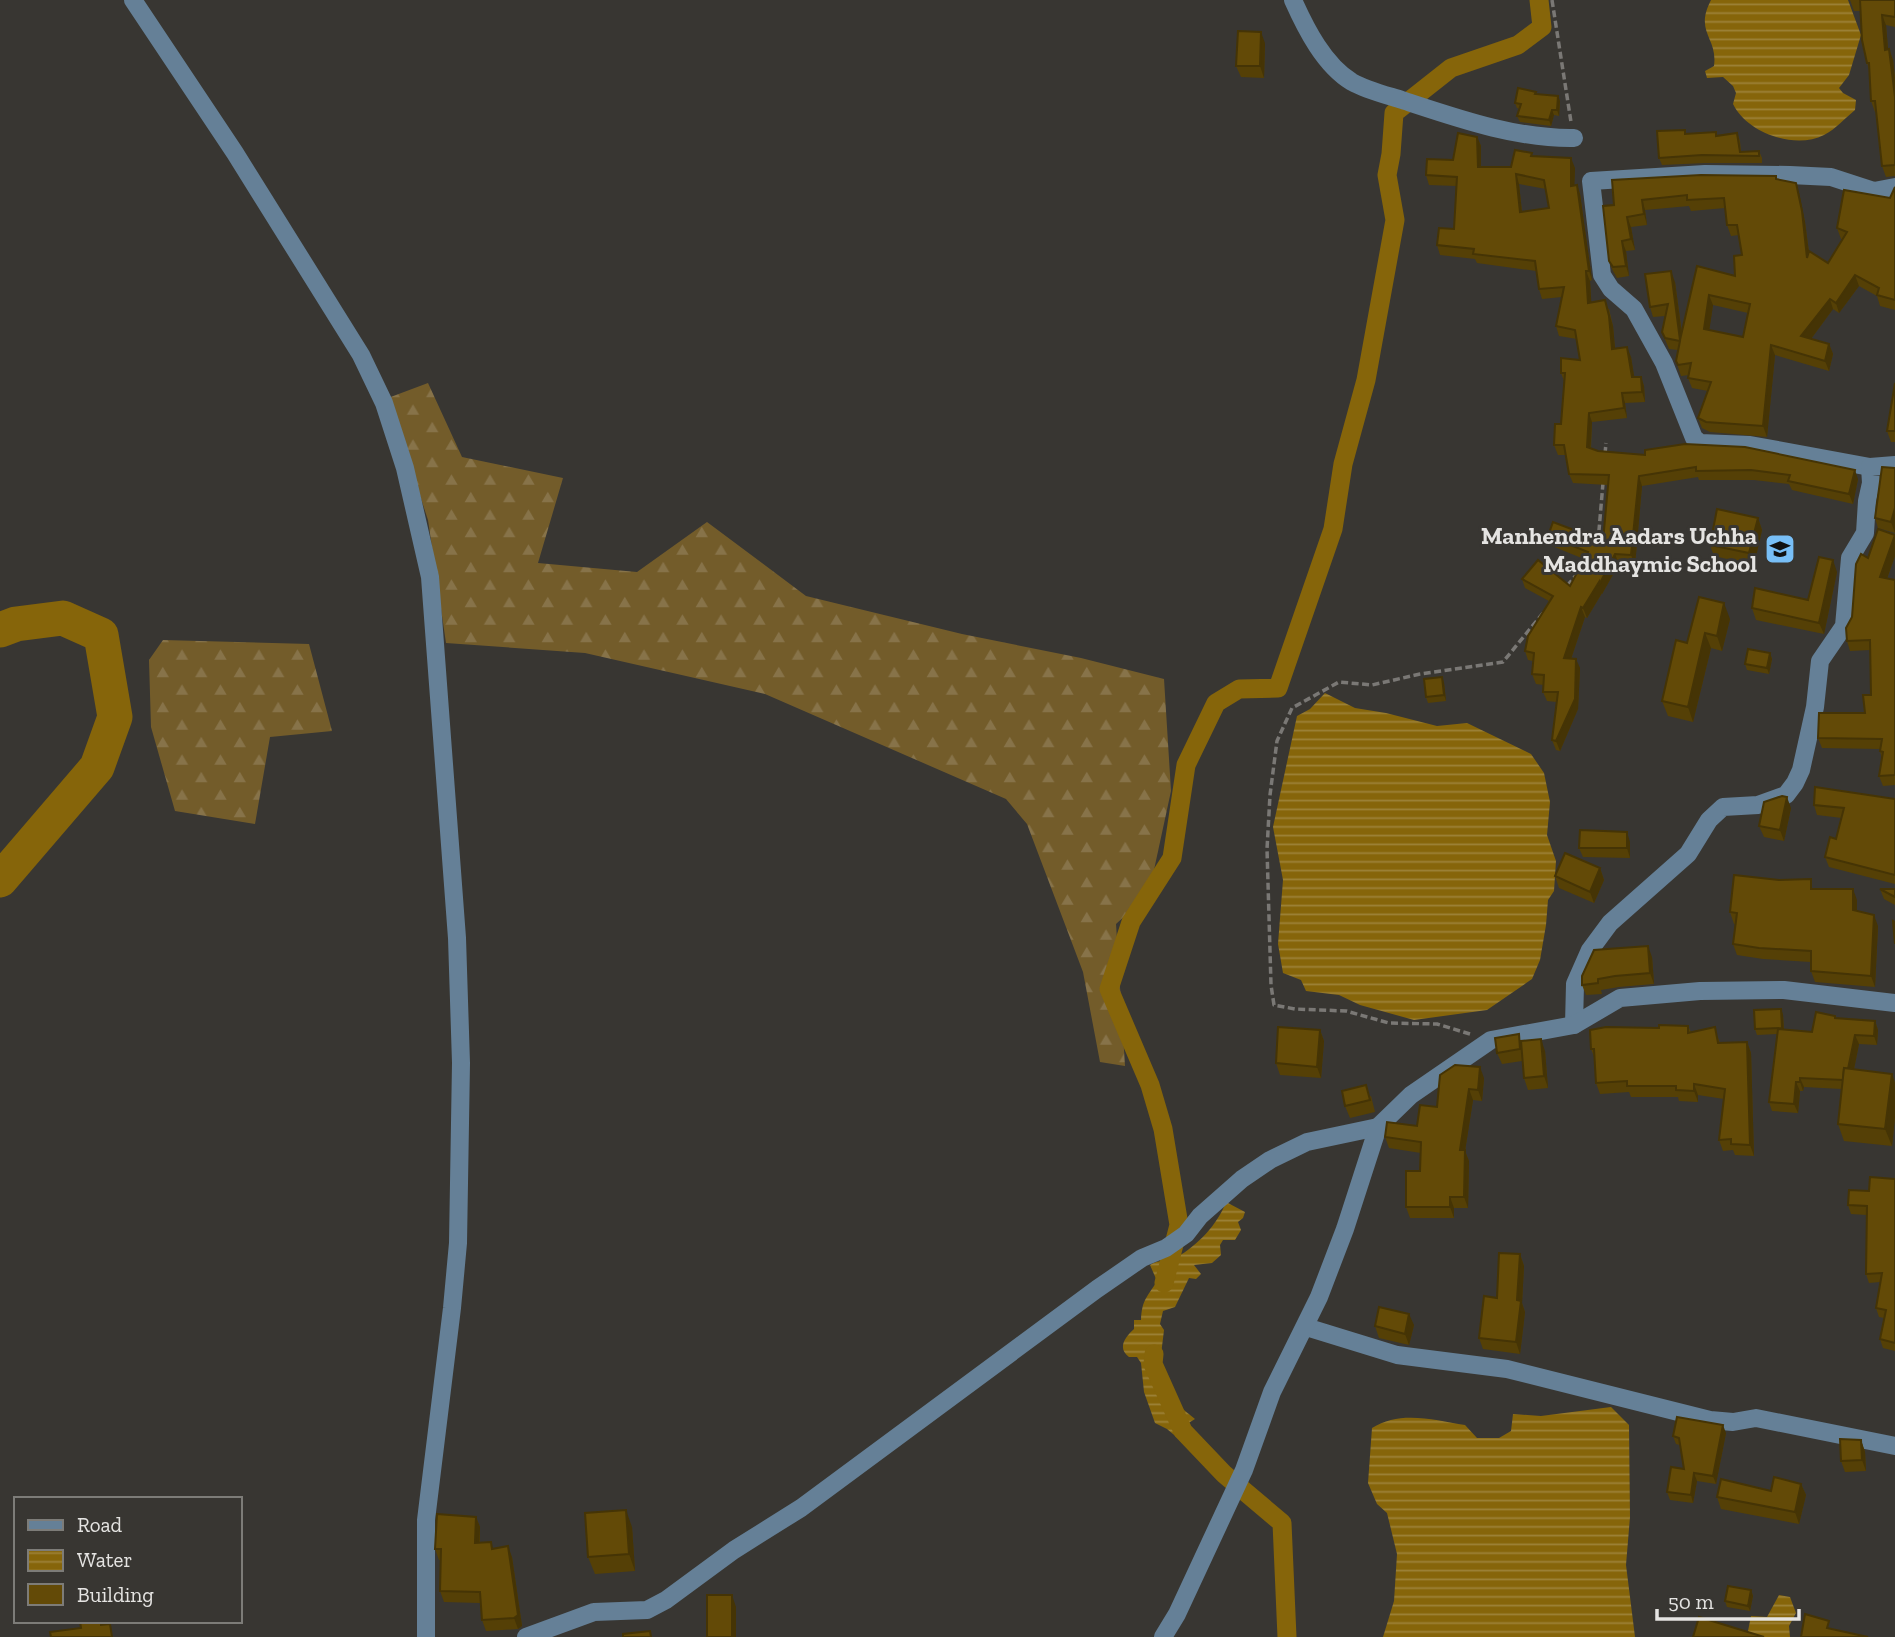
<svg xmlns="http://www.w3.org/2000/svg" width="1895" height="1637" viewBox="0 0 1895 1637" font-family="'Zilla Slab',serif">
	<defs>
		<pattern id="forest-firs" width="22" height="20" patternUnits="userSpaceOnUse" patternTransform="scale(1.75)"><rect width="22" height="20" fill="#735c2a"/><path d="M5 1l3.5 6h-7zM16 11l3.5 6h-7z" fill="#877349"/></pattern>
		<pattern id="water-rules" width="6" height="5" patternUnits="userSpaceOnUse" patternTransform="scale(1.75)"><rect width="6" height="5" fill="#86650a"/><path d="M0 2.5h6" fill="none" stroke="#9d8239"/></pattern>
	</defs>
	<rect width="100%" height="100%" fill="#383632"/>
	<!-- forest -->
	<g fill="url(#forest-firs)">
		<path d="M 428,383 L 462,457 L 563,478 L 538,563 L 637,572 L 707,522 L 806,596 L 962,634 L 1081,658 L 1164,679 L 1171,791 L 1149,893 L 1116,924 L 1125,1066 L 1100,1062 L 1083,972 L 1027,824 L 1006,799 L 765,694 L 585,653 L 446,643 L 428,520 L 388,398 Z"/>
		<path d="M 163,640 L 309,644 L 332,731 L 270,737 L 255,824 L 175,811 L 151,727 L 149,660 Z"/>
	</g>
	<!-- water -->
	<g fill="url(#water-rules)">
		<path d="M 1711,0 L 1848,0 L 1861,35 L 1849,75 L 1839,88 L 1843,93 L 1856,100 L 1855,110 C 1845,118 1836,129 1824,135 C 1795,150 1747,133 1733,104 L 1736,93 L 1733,86 L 1723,77 L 1707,78 L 1705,71 L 1714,66 C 1718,37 1694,33 1711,0 Z"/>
		<path d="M 1325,693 L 1355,708 L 1386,713 L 1437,726 L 1467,723 L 1531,754 L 1544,773 L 1550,802 L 1547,835 L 1556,861 L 1554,891 L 1548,900 L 1546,925 L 1540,960 L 1532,979 L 1487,1010 L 1414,1020 L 1360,1005 L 1339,995 L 1306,991 L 1301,980 L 1283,973 L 1278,944 L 1283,880 L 1273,827 L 1297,716 L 1310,709 Z"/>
		<path d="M 1226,1202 L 1245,1212 L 1243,1218 L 1238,1222 L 1241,1230 L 1235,1240 L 1223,1240 L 1220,1245 L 1221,1255 L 1212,1263 L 1194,1265 L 1201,1274 L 1196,1279 L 1189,1278 L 1175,1307 L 1163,1311 L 1160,1324 L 1164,1330 C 1161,1358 1156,1375 1168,1402 L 1179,1406 L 1195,1419 L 1182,1427 L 1180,1440 L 1167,1429 L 1155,1423 L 1144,1392 L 1141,1363 L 1137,1357 L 1129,1357 C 1117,1348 1125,1337 1134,1329 L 1134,1320 L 1141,1320 C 1142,1299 1147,1298 1157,1281 L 1150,1265 C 1158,1259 1168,1262 1177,1257 C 1197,1246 1218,1224 1226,1202 Z"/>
		<path d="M 1611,1407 L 1629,1425 L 1630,1517 L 1626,1565 L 1635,1637 L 1383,1637 L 1394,1601 L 1397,1554 L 1387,1513 L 1377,1504 L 1368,1483 L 1372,1428 C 1400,1410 1434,1420 1465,1425 L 1477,1438 L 1499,1438 L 1511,1431 L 1513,1414 L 1541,1416 Z"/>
		<path d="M 1779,1595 L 1790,1597 L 1796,1613 L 1789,1626 L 1790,1637 L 1750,1637 L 1748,1631 L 1751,1616 L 1767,1617 Z"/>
	</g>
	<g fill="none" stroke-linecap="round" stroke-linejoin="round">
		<!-- canal -->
		<g stroke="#86650a" stroke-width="19">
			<path d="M 1164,1283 L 1179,1225 L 1163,1129 L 1150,1085 L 1109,989 L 1131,922 L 1172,858 L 1186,765 L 1216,703 L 1239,689 L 1278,688 L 1333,529 L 1343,464 L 1366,380 L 1395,220 L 1387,175 L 1391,154 L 1394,113 L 1451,68 L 1518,45 L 1542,27 L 1539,0"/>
			<path d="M 1154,1354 L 1153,1364 L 1183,1431 L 1224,1474 L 1282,1523 L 1287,1637"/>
		</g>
		<!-- river -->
		<path stroke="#86650a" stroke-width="35" d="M 0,630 L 16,624 L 63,618 L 101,635 L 115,717 L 97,767 L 0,880"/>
		<!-- path -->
		<g stroke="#7a7875" stroke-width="3.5" stroke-dasharray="7 3.5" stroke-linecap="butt">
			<path d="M 1552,0 L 1571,122"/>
			<path d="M 1605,454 L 1606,443"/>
			<path d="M 1598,542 L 1603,483"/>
			<path d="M 1567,586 L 1578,573"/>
			<path d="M 1470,1034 L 1437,1024 L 1389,1023 L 1346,1011 L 1295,1009 L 1274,1005 L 1271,985 L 1267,849 L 1270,795 L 1277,741 L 1292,708 L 1339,682 L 1372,685 L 1420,674 L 1503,662 L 1543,613"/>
		</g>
		<!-- minor -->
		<g stroke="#658097" stroke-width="18">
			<path d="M 133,0 L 235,153 L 361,355 L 384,403 L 405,468 L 430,577 L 457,938 L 461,1063 L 458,1243 L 452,1308 L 426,1520 L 426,1637"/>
			<path d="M 1293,0 C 1306,29 1324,65 1352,82 C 1366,90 1386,95 1402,100 C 1457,118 1516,139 1574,138"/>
			<path d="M 1870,467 L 1750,445 L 1700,443 L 1694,438 L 1664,363 L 1634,309 L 1611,289 L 1602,275 L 1591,181 L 1705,174 L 1790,175 L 1831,177 L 1874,191 L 1895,187"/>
			<path d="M 1574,1025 L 1575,984 L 1590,950 L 1610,923 L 1688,854 L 1709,820 L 1723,807 L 1758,805 L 1786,795 L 1795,783 L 1801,770 L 1815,707 L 1820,661 L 1844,626 L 1850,558 L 1865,533 L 1867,501 L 1871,483 L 1870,467 L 1895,465"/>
			<path d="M 1306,1327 L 1397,1355 L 1507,1369 L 1710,1420 L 1733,1422 L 1756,1418 L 1895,1446"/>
			<path d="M 526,1637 L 594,1612 L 647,1610 L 666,1600 L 734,1550 L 801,1508 L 1097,1289 L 1142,1258 L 1166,1248 L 1186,1234 L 1200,1216 L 1242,1179 L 1270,1160 L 1307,1142 L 1378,1127"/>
			<path d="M 1163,1637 L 1177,1614 L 1244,1470 L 1272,1392 L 1319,1297 L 1345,1229 L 1378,1127 L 1411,1095 L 1491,1040 L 1574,1025 L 1620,998 L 1700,991 L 1784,990 L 1895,1003"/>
		</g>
	</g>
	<!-- wall -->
	<g fill="#554006" fill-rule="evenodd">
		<path d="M 1850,0 L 1895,0 L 1895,27 L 1886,25 L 1888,49 L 1889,49 L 1893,60 L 1895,78 L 1895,176 L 1886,177 L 1882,166 L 1876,111 L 1875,112 L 1871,101 L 1870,72 L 1867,63 L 1860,11 L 1854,11 Z"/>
		<path d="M 1265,43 L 1264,78 L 1241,77 L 1236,66 Z"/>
		<path d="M 1536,94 L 1558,96 L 1560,101 L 1559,116 L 1554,115 L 1551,126 L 1520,122 L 1517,116 L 1520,109 L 1517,108 L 1515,103 Z"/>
		<path d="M 1685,130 L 1686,134 L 1716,132 L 1717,136 L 1737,133 L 1740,141 L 1741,152 L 1759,151 L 1762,158 L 1762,163 L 1705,163 L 1662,165 L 1659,158 Z"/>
		<path d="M 1477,137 L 1481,146 L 1481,167 L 1511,167 L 1533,156 L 1575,168 L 1574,185 L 1577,185 L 1580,194 L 1592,280 L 1590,281 L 1591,302 L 1609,309 L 1613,326 L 1615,349 L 1631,357 L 1634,377 L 1641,377 L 1644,386 L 1645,402 L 1625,403 L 1627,418 L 1592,422 L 1591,449 L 1598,451 L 1858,479 L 1853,504 L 1792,490 L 1789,484 L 1754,480 L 1699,480 L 1698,477 L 1642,486 L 1635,565 L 1619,564 L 1602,594 L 1602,593 L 1587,618 L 1585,617 L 1571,659 L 1580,668 L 1578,709 L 1560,751 L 1556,750 L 1552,740 L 1557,702 L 1547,701 L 1543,692 L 1544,685 L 1536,684 L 1532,674 L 1533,661 L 1528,660 L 1525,651 L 1549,601 L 1525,588 L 1522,579 L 1570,586 L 1584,559 L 1552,546 L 1548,536 L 1603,541 L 1608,485 L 1573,483 L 1569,474 L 1566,455 L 1558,455 L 1554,445 L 1561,424 L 1564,381 L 1561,373 L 1580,360 L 1577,339 L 1559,336 L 1556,326 L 1562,297 L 1542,299 L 1539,289 L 1536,271 L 1477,263 L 1475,259 L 1440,255 L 1437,245 L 1454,229 L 1456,186 L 1429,185 L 1426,175 L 1453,160 ZM 1519,184 L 1546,189 L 1549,208 L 1522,212 Z"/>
		<path d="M 1777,180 L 1799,193 L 1805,222 L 1809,252 L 1828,263 L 1843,239 L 1841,239 L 1837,228 L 1890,198 L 1895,187 L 1895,310 L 1880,306 L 1877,296 L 1859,286 L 1839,313 L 1833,309 L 1811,339 L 1829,344 L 1833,354 L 1829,371 L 1775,355 L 1767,437 L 1710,432 L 1702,428 L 1698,418 L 1708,391 L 1692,388 L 1688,378 L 1689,375 L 1681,376 L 1676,361 L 1678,350 L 1669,349 L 1662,332 L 1665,316 L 1653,317 L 1650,307 L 1675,282 L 1682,333 L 1697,266 L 1735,276 L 1742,255 L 1739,235 L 1731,236 L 1727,225 L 1725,208 L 1691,211 L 1689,206 L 1645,210 L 1647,225 L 1631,227 L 1635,250 L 1626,251 L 1629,276 L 1617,278 L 1613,271 L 1609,261 L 1603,206 ZM 1713,305 L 1748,313 L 1743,337 L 1709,330 Z"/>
		<path d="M 1895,383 L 1895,442 L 1891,442 L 1887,431 Z"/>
		<path d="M 1895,468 L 1895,533 L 1878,528 L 1875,518 Z"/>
		<path d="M 1758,518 L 1762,530 L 1754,565 L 1714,556 L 1710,545 Z"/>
		<path d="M 1895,535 L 1895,556 L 1887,579 L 1895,580 L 1895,785 L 1883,786 L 1879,776 L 1882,759 L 1880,751 L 1880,749 L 1822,748 L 1818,738 L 1865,713 L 1871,695 L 1870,650 L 1850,651 L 1847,641 L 1852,617 L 1868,558 Z"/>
		<path d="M 1837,572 L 1824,634 L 1756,620 L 1752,608 L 1808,600 Z"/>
		<path d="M 1730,619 L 1722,651 L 1711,648 L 1693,722 L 1668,716 L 1662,701 L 1687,643 Z"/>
		<path d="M 1770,653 L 1772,659 L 1769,674 L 1747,670 L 1745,664 Z"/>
		<path d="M 1442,677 L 1444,683 L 1446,701 L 1428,703 L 1426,697 Z"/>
		<path d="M 1895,799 L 1895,884 L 1829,867 L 1825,857 L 1836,839 L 1842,818 L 1817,815 L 1814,805 Z"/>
		<path d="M 1791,808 L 1784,841 L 1764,837 L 1759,826 Z"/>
		<path d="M 1630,842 L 1630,858 L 1583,857 L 1579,848 Z"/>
		<path d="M 1600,868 L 1604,880 L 1594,903 L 1559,888 L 1555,876 Z"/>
		<path d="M 1815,889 L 1857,900 L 1857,911 L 1878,926 L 1875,987 L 1815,982 L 1811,971 L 1811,962 L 1763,959 L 1737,955 L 1733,944 L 1736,924 L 1734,924 L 1730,912 Z"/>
		<path d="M 1880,889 L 1895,889 L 1895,905 L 1884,899 Z"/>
		<path d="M 1652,957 L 1654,984 L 1619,987 L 1601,990 L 1602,994 L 1586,995 L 1582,985 Z"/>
		<path d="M 1781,1009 L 1783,1015 L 1784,1029 L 1812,1032 L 1836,1018 L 1875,1021 L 1878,1030 L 1877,1045 L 1859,1044 L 1854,1069 L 1892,1074 L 1895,1083 L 1895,1117 L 1892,1146 L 1844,1141 L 1838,1124 L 1842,1089 L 1804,1087 L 1803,1091 L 1800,1091 L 1798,1113 L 1772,1111 L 1769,1102 L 1777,1034 L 1757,1035 L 1755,1029 Z"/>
		<path d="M 1688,1026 L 1691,1032 L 1718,1038 L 1720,1043 L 1747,1042 L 1751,1053 L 1754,1156 L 1735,1155 L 1733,1150 L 1723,1151 L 1719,1140 L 1724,1099 L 1698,1095 L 1698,1102 L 1679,1101 L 1678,1097 L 1631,1097 L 1629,1092 L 1600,1094 L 1596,1083 L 1595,1059 L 1591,1049 L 1659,1028 Z"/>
		<path d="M 1320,1030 L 1324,1041 L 1321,1078 L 1280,1075 L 1276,1063 Z"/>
		<path d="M 1521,1041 L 1545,1051 L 1548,1088 L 1528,1090 L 1524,1078 L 1522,1061 L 1502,1064 L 1497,1053 Z"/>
		<path d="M 1484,1078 L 1482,1101 L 1473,1100 L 1465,1151 L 1469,1161 L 1468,1208 L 1454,1208 L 1454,1218 L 1410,1218 L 1406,1207 L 1420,1171 L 1421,1153 L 1389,1148 L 1385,1137 L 1417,1126 L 1437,1107 Z"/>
		<path d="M 1371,1096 L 1375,1112 L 1350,1118 L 1345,1106 Z"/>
		<path d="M 1895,1179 L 1895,1351 L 1883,1348 L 1880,1339 L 1884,1318 L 1879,1317 L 1876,1308 L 1880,1282 L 1869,1283 L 1866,1274 L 1867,1215 L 1851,1214 L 1848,1205 L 1869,1191 Z"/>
		<path d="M 1520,1254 L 1524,1266 L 1522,1303 L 1525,1312 L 1520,1354 L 1483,1349 L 1479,1338 L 1497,1298 Z"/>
		<path d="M 1414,1325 L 1409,1345 L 1379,1338 L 1375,1326 Z"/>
		<path d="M 1726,1433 L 1716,1484 L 1697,1481 L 1693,1503 L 1670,1500 L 1667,1492 L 1684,1469 L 1680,1445 L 1676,1444 L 1673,1436 Z"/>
		<path d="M 1861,1440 L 1865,1452 L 1866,1471 L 1845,1472 L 1841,1461 Z"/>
		<path d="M 1801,1484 L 1806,1495 L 1799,1524 L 1721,1509 L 1717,1497 L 1771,1491 Z"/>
		<path d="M 476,1517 L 480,1527 L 480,1542 L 512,1557 L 522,1626 L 518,1629 L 486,1631 L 482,1620 L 480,1603 L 444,1602 L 440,1591 L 441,1560 L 439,1560 L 435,1549 Z"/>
		<path d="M 632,1527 L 635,1571 L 595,1574 L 588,1557 Z"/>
		<path d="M 1751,1590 L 1753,1596 L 1750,1611 L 1727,1607 L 1725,1601 Z"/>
	</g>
	<!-- shaded-wall -->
	<g fill="#453405">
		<path d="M 1882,15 L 1886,25 L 1889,60 L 1885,50 Z"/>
		<path d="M 1261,32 L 1265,43 L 1264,78 L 1260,66 Z"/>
		<path d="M 1889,49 L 1893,60 L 1895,78 L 1895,97 Z"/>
		<path d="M 1558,96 L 1560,101 L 1559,116 L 1557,110 Z"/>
		<path d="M 1552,110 L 1554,115 L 1551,126 L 1549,120 Z"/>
		<path d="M 1477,137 L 1481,146 L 1481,177 L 1478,167 Z"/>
		<path d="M 1571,158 L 1575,168 L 1574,195 L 1571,186 Z"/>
		<path d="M 1516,174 L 1519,184 L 1523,222 L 1520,212 Z"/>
		<path d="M 1796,183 L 1799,193 L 1805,222 L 1811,268 L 1807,258 Z"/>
		<path d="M 1577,185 L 1580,194 L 1592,280 L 1589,271 Z"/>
		<path d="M 1642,200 L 1645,210 L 1647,225 L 1644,214 Z"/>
		<path d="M 1627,217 L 1631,227 L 1635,250 L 1631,239 Z"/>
		<path d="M 1622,241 L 1626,251 L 1629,276 L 1626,266 Z"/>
		<path d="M 1586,271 L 1590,281 L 1592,313 L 1588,303 Z"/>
		<path d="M 1671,271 L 1675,282 L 1684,350 L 1680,340 Z"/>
		<path d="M 1855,275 L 1859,286 L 1839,313 L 1836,303 Z"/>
		<path d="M 1709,295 L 1713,305 L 1708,339 L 1704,329 Z"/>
		<path d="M 1830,299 L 1833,309 L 1805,347 L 1801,336 Z"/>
		<path d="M 1605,300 L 1613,326 L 1616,359 L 1612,349 Z"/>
		<path d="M 1829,344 L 1833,354 L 1829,371 L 1825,361 Z"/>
		<path d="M 1771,345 L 1775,355 L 1767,437 L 1763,426 Z"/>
		<path d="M 1627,347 L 1631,357 L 1636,387 L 1632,377 Z"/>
		<path d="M 1641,377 L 1644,386 L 1645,402 L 1642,392 Z"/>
		<path d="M 1622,393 L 1625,403 L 1627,418 L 1624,408 Z"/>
		<path d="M 1589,413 L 1592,422 L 1590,457 L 1587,447 Z"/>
		<path d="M 1855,470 L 1858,479 L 1853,504 L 1849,494 Z"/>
		<path d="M 1639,476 L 1642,486 L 1635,565 L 1631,555 Z"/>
		<path d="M 1895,508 L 1895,533 L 1891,522 Z"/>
		<path d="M 1758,518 L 1762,530 L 1754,565 L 1749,553 Z"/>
		<path d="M 1895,535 L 1895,556 L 1884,587 L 1880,577 Z"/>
		<path d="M 1615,554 L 1619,564 L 1602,594 L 1602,593 L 1587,618 L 1583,608 Z"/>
		<path d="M 1833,560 L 1837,572 L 1824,634 L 1819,623 Z"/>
		<path d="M 1724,603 L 1730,619 L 1722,651 L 1717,636 Z"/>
		<path d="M 1581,607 L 1585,617 L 1568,668 L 1564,658 Z"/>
		<path d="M 1705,633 L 1711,648 L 1693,722 L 1688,707 Z"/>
		<path d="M 1770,653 L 1772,659 L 1769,674 L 1767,668 Z"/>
		<path d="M 1576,659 L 1580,668 L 1578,709 L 1560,751 L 1556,741 Z"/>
		<path d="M 1442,677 L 1444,683 L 1446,701 L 1444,695 Z"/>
		<path d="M 1787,797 L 1791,808 L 1784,841 L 1780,830 Z"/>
		<path d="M 1627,832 L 1630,842 L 1630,858 L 1627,848 Z"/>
		<path d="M 1600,868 L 1604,880 L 1594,903 L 1590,892 Z"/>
		<path d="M 1853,889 L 1857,900 L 1857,922 L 1853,910 Z"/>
		<path d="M 1874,915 L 1878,926 L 1875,987 L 1871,976 Z"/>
		<path d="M 1648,946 L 1652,957 L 1654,984 L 1650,973 Z"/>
		<path d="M 1781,1009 L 1783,1015 L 1784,1033 L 1782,1028 Z"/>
		<path d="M 1875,1021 L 1878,1030 L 1877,1045 L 1874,1036 Z"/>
		<path d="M 1320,1030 L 1324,1041 L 1321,1078 L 1317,1067 Z"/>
		<path d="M 1855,1035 L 1859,1044 L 1850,1089 L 1846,1080 Z"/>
		<path d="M 1541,1039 L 1545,1051 L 1548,1088 L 1544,1076 Z"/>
		<path d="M 1747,1042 L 1751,1053 L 1754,1156 L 1750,1145 Z"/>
		<path d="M 1480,1067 L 1484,1078 L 1482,1101 L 1478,1090 Z"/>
		<path d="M 1892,1074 L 1895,1083 L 1895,1117 L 1892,1146 L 1885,1129 Z"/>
		<path d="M 1800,1078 L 1804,1087 L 1803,1091 L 1800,1082 Z"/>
		<path d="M 1796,1082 L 1800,1091 L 1798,1113 L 1794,1104 Z"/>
		<path d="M 1694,1084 L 1698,1095 L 1698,1102 L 1694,1091 Z"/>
		<path d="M 1469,1089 L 1473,1100 L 1465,1151 L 1469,1161 L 1468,1208 L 1464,1197 L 1460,1150 Z"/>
		<path d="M 1450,1197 L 1454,1208 L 1454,1218 L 1450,1207 Z"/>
		<path d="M 1520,1254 L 1524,1266 L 1522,1303 L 1525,1312 L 1520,1354 L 1516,1342 L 1517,1300 Z"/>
		<path d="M 1409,1314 L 1414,1325 L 1409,1345 L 1405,1334 Z"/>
		<path d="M 1723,1425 L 1726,1433 L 1716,1484 L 1713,1476 Z"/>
		<path d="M 1861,1440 L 1865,1452 L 1866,1471 L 1862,1460 Z"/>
		<path d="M 1694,1473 L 1697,1481 L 1693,1503 L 1691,1495 Z"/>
		<path d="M 1801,1484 L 1806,1495 L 1799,1524 L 1795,1512 Z"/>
		<path d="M 626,1510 L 632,1527 L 635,1571 L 629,1554 Z"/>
		<path d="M 476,1517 L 480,1527 L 479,1553 L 475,1543 Z"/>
		<path d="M 508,1546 L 512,1557 L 522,1626 L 518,1629 L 514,1618 Z"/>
		<path d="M 1751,1590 L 1753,1596 L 1750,1611 L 1748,1606 Z"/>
		<path d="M 732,1595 L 736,1607 L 736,1637 L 732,1637 Z"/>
	</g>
	<!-- building -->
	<g fill="#634a07" stroke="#453405" stroke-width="2" fill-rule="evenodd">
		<path d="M 1860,0 L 1895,0 L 1895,17 L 1882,15 L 1885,50 L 1889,49 L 1895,97 L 1895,165 L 1882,166 L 1875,101 L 1871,101 L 1869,63 L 1867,63 L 1862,40 Z"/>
		<path d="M 1238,31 L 1261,32 L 1260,66 L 1236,66 Z"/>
		<path d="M 1518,88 L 1536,92 L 1535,94 L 1558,96 L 1557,110 L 1552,110 L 1549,120 L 1517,116 L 1521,104 L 1515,103 Z"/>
		<path d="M 1685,130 L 1685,134 L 1716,132 L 1716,136 L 1737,133 L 1740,152 L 1759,151 L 1759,156 L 1702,155 L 1659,158 L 1657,131 Z"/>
		<path d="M 1458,133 L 1477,137 L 1478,167 L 1511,167 L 1515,150 L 1532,153 L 1531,156 L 1571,158 L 1571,186 L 1577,185 L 1589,271 L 1586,271 L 1588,303 L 1605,300 L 1609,316 L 1612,349 L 1627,347 L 1632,377 L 1641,377 L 1642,392 L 1622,393 L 1624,408 L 1589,413 L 1587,447 L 1598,451 L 1645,455 L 1645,450 L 1685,444 L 1745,447 L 1855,470 L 1849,494 L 1788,481 L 1790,475 L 1751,470 L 1696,471 L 1696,467 L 1639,476 L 1631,555 L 1615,554 L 1599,585 L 1599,582 L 1583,608 L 1581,607 L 1564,658 L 1576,659 L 1575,699 L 1556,741 L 1552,740 L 1558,692 L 1543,692 L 1544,675 L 1532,674 L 1534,653 L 1525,651 L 1528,636 L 1553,596 L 1522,579 L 1538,560 L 1570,586 L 1588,552 L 1548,536 L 1553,522 L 1603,541 L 1609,475 L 1569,474 L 1564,445 L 1554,445 L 1555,424 L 1561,424 L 1565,373 L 1561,373 L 1561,358 L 1580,360 L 1575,330 L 1556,326 L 1564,287 L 1539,289 L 1535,261 L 1473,254 L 1474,249 L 1437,245 L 1439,228 L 1454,229 L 1457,177 L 1426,175 L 1427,159 L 1453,160 ZM 1516,174 L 1544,180 L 1549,208 L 1520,212 Z"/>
		<path d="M 1701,175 L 1776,176 L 1776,179 L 1796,183 L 1802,211 L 1807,258 L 1809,251 L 1828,263 L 1847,232 L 1837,228 L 1844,190 L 1890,198 L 1895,187 L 1895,300 L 1877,295 L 1879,288 L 1855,275 L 1836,303 L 1830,299 L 1801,336 L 1829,344 L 1825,361 L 1771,345 L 1763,426 L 1706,422 L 1698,418 L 1711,382 L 1688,378 L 1691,363 L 1678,365 L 1676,361 L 1680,341 L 1665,338 L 1662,332 L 1668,304 L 1650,307 L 1645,274 L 1671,271 L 1680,340 L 1697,266 L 1735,276 L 1734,256 L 1742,255 L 1737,225 L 1727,225 L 1724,198 L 1687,200 L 1687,195 L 1642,200 L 1644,214 L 1627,217 L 1631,239 L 1622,241 L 1626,266 L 1613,267 L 1609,261 L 1603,206 L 1614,205 L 1612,180 ZM 1709,295 L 1750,304 L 1743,337 L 1704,329 Z"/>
		<path d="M 1895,383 L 1895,431 L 1887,431 Z"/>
		<path d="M 1882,467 L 1895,468 L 1895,508 L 1891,522 L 1875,518 Z"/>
		<path d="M 1717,509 L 1758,518 L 1749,553 L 1710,545 Z"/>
		<path d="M 1878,529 L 1895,535 L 1880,577 L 1895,580 L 1895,775 L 1879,776 L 1883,752 L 1880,751 L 1882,739 L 1818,738 L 1819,713 L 1865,713 L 1863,695 L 1871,695 L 1870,640 L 1847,641 L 1846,628 L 1852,617 L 1856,564 L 1861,554 L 1868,558 Z"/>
		<path d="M 1819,557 L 1833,560 L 1819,623 L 1752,608 L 1755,588 L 1808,600 Z"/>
		<path d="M 1699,597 L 1724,603 L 1717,636 L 1705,633 L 1688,707 L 1662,701 L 1676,640 L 1687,643 Z"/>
		<path d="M 1748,649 L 1770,653 L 1767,668 L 1745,664 Z"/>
		<path d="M 1442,677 L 1444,695 L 1426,697 L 1424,679 Z"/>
		<path d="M 1815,787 L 1895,799 L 1895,875 L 1825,857 L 1830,837 L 1836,839 L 1844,808 L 1814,805 Z"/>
		<path d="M 1782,796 L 1787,797 L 1780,830 L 1759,826 L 1764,802 Z"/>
		<path d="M 1580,830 L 1627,832 L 1627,848 L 1579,848 Z"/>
		<path d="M 1565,853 L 1600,868 L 1590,892 L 1555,876 Z"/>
		<path d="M 1734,875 L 1779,880 L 1811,879 L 1811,889 L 1853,889 L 1853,910 L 1874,915 L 1871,976 L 1811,971 L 1811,951 L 1759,948 L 1733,944 L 1737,913 L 1730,912 Z"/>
		<path d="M 1880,889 L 1895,889 L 1895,897 Z"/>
		<path d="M 1893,921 L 1895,922 L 1895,944 Z"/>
		<path d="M 1648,946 L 1650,973 L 1615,976 L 1598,979 L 1598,983 L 1582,985 L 1582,976 L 1594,950 Z"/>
		<path d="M 1781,1009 L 1782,1028 L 1755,1029 L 1754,1010 Z"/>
		<path d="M 1816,1012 L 1835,1016 L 1835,1018 L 1875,1021 L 1874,1036 L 1855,1035 L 1848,1069 L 1844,1068 L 1843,1080 L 1800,1078 L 1800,1082 L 1796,1082 L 1794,1104 L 1769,1102 L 1778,1029 L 1812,1032 Z"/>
		<path d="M 1659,1025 L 1688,1026 L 1688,1033 L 1715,1027 L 1718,1043 L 1747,1042 L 1750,1145 L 1731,1144 L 1731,1139 L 1719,1140 L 1725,1089 L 1694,1084 L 1694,1091 L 1676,1090 L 1676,1086 L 1627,1086 L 1627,1081 L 1596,1083 L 1594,1049 L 1591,1049 L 1590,1030 L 1606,1027 L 1659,1028 Z"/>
		<path d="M 1278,1027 L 1320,1030 L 1317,1067 L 1276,1063 Z"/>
		<path d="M 1519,1034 L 1520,1049 L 1497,1053 L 1495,1038 Z"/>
		<path d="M 1541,1039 L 1544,1076 L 1524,1078 L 1521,1041 Z"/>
		<path d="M 1455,1065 L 1480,1067 L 1478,1090 L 1469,1089 L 1460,1150 L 1465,1150 L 1464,1197 L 1450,1197 L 1450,1207 L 1406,1207 L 1406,1171 L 1420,1171 L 1421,1142 L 1385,1137 L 1387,1122 L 1417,1126 L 1420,1105 L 1437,1107 L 1440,1075 Z"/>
		<path d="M 1844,1068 L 1892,1074 L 1885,1129 L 1838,1124 Z"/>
		<path d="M 1366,1085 L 1370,1100 L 1345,1106 L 1342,1091 Z"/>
		<path d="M 1870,1177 L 1895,1179 L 1895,1343 L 1880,1339 L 1886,1310 L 1876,1308 L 1882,1273 L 1866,1274 L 1867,1206 L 1848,1205 L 1849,1190 L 1869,1191 Z"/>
		<path d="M 1499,1253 L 1520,1254 L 1517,1300 L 1521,1301 L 1516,1342 L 1479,1338 L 1484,1296 L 1497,1298 Z"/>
		<path d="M 1379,1307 L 1409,1314 L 1405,1334 L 1375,1326 Z"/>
		<path d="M 1677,1417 L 1723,1425 L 1713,1476 L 1694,1473 L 1691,1495 L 1667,1492 L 1671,1467 L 1684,1469 L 1679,1438 L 1673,1436 Z"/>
		<path d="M 1840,1439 L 1861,1440 L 1862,1460 L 1841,1461 Z"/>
		<path d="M 1774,1477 L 1801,1484 L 1795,1512 L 1717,1497 L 1721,1479 L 1771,1491 Z"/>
		<path d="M 626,1510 L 629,1554 L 588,1557 L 585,1513 Z"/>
		<path d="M 437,1514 L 476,1517 L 475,1543 L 491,1542 L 492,1549 L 508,1546 L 518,1615 L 514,1618 L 482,1620 L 480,1592 L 440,1591 L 441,1549 L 435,1549 Z"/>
		<path d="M 1728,1586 L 1751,1590 L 1748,1606 L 1725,1601 Z"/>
		<rect x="707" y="1595" width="25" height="42"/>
		<path d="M 1805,1614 L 1829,1621 L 1827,1628 L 1868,1637 L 1801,1637 Z"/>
		<path d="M 1699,1617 L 1764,1637 L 1693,1637 Z"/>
		<path d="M 80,1621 L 101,1621 L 101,1625 L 110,1624 L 112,1637 L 51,1637 L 50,1632 L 81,1628 Z"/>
		<path d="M 650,1631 L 651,1637 L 623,1637 L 623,1634 Z"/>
	</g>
	<!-- icons -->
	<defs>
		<g id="school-square" transform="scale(1.575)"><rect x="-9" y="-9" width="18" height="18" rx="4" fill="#78bff7" stroke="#383632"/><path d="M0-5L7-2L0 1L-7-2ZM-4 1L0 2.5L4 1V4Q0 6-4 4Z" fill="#111"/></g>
	</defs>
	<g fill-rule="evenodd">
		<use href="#school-square" x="1780" y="549"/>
	</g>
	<g text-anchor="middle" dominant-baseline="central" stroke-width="6" stroke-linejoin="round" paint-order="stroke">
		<!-- poi labels -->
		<g font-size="24" font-weight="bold" fill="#e5e4e2" stroke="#383632" text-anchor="end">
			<text x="1757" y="535">Manhendra Aadars Uchha<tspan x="1757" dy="28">Maddhaymic School</tspan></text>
		</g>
	</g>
	<!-- legend -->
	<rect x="14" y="1497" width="228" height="126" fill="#383632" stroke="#7d7c78" stroke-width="2"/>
	<rect x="28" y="1520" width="35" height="10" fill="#658097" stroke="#7d7c78" stroke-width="2"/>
	<text x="77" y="1532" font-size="21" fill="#e5e4e2">Road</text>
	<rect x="28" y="1550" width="35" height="21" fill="url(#water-rules)" stroke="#7d7c78" stroke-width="2"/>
	<text x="77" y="1567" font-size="21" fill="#e5e4e2">Water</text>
	<rect x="28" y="1584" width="35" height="21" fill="#634a07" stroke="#7d7c78" stroke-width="2"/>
	<text x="77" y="1602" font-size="21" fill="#e5e4e2">Building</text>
	<!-- scale -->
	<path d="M1657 1609v10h142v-10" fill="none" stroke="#e5e4e2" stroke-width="3.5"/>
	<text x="1668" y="1609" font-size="21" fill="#e5e4e2" stroke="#383632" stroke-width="5" paint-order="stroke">50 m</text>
</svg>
